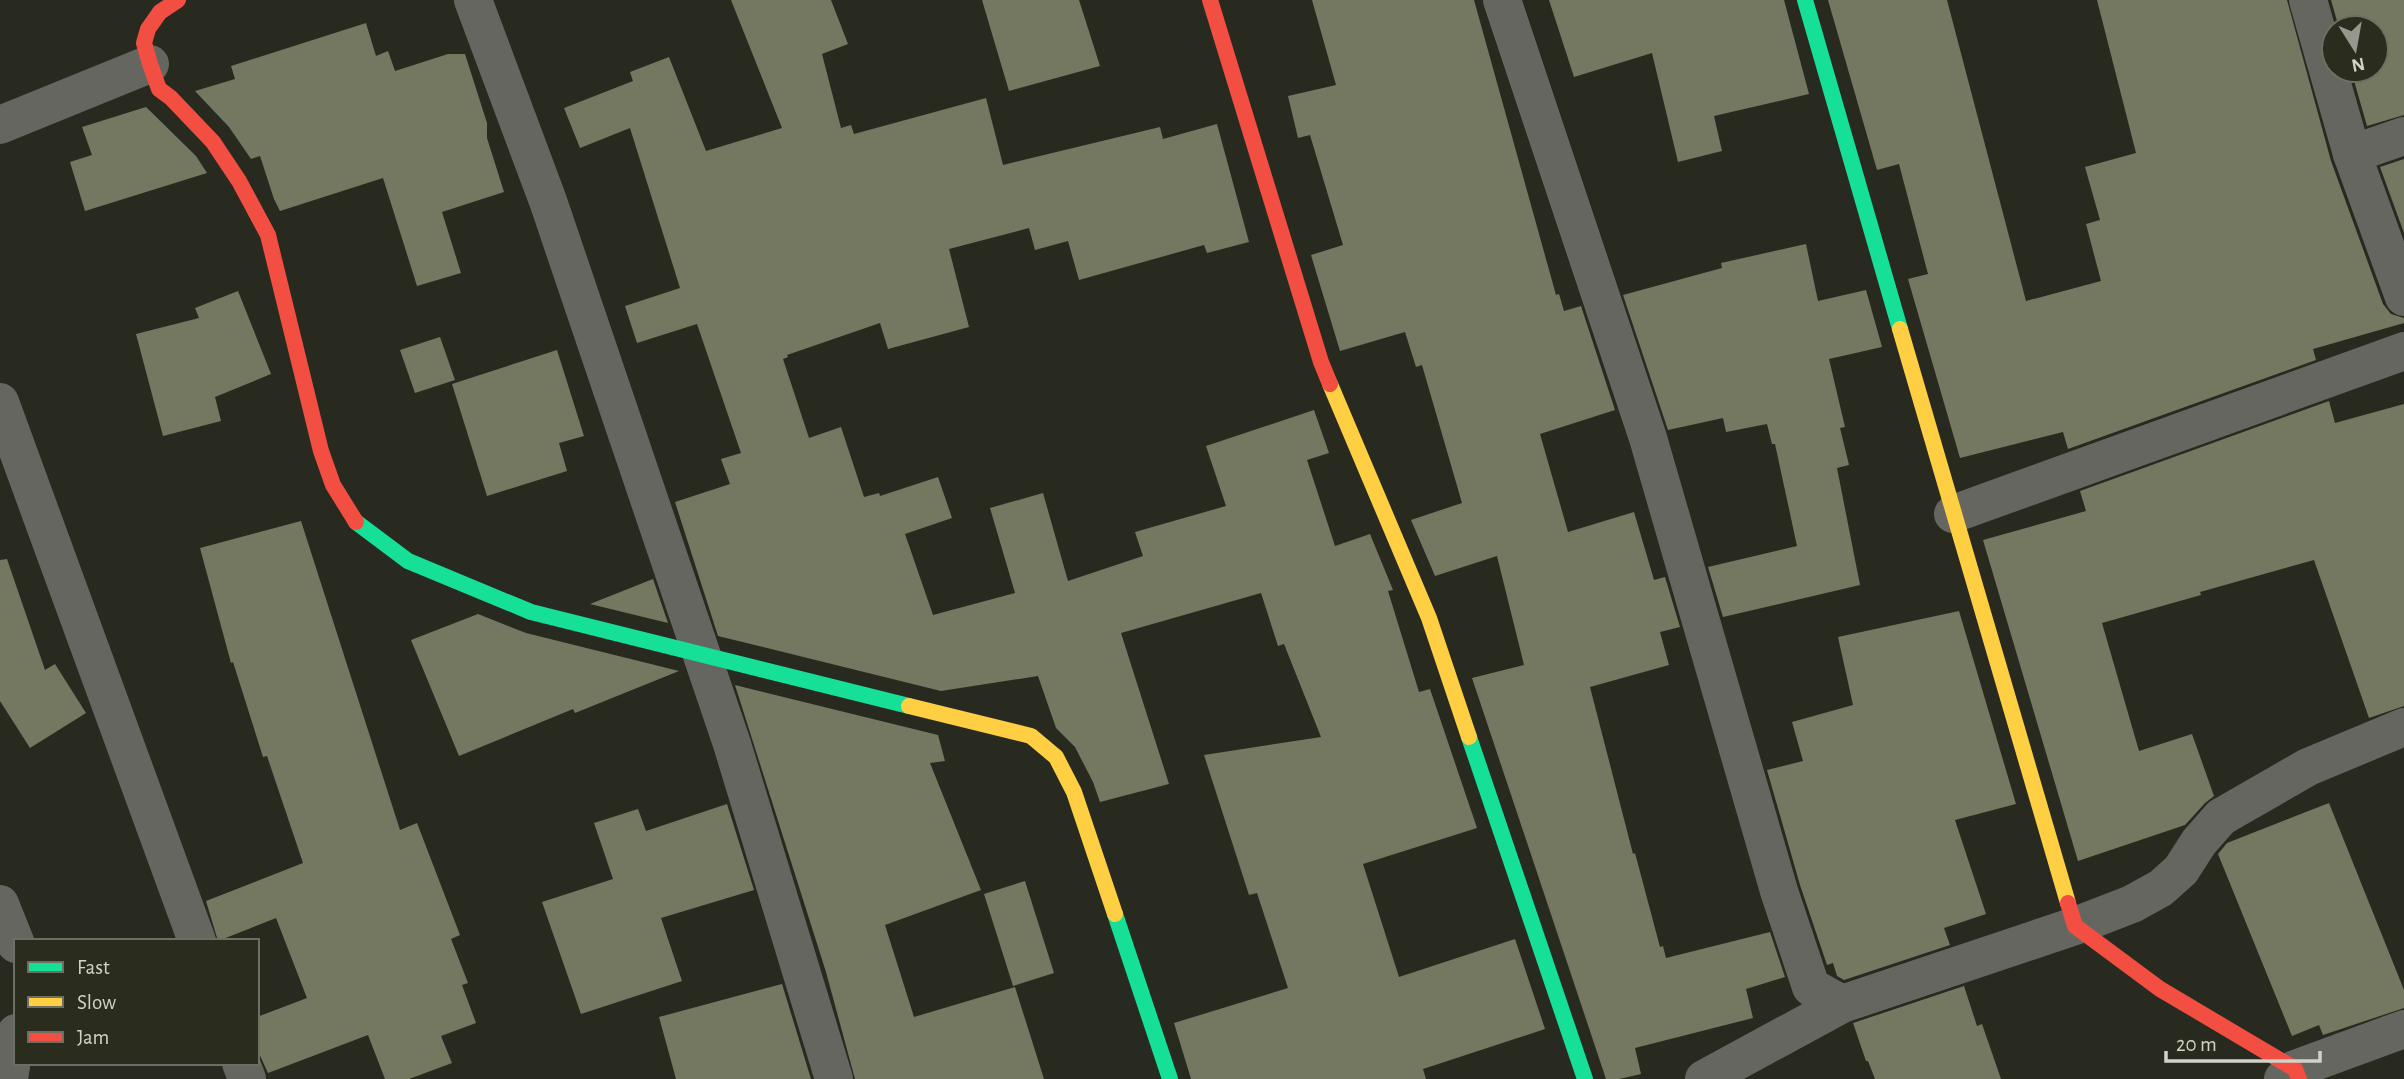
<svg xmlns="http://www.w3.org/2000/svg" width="2404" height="1079" viewBox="0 0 2404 1079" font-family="'Alegreya Sans',sans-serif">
	<rect width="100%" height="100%" fill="#282a20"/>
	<!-- building -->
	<g fill="#747860">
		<path d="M 731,0 L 831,0 L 848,44 L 822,54 L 841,128 L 851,125 L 854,134 L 986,98 L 1003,165 L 1160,127 L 1163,139 L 1217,124 L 1249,242 L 1207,253 L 1204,245 L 1079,280 L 1068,241 L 1035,250 L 1029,228 L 949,249 L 969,327 L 888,349 L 880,323 L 787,355 L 788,357 L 783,359 L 809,438 L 841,427 L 864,497 L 879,493 L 880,496 L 938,477 L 952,518 L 905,534 L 933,615 L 1015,593 L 990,508 L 1043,493 L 1068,581 L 1143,556 L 1135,532 L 1226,506 L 1206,446 L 1314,410 L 1329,453 L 1307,460 L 1335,546 L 1370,534 L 1393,590 L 1388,591 L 1419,692 L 1430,689 L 1477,828 L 1363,864 L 1399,977 L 1515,939 L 1545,1029 L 1423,1069 L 1426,1079 L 1191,1079 L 1174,1023 L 1288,988 L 1257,893 L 1249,895 L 1204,755 L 1321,737 L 1284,644 L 1278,646 L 1261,593 L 1121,633 L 1169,784 L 1100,802 L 1093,782 L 1075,747 L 1056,728 L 1038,676 L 941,691 L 718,636 L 675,502 L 730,484 L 721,459 L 741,453 L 697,324 L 637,343 L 625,306 L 680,288 L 630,128 L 580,148 L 564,108 L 633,81 L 630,72 L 669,57 L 706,151 L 782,128 Z"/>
		<path d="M 982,0 L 1079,0 L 1100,66 L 1009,91 Z"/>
		<path d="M 1312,0 L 1474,0 L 1556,295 L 1559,294 L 1564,311 L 1581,306 L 1615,410 L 1540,434 L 1568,532 L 1634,512 L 1654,580 L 1665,577 L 1680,627 L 1660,632 L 1669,665 L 1590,687 L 1633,854 L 1635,853 L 1660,947 L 1663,946 L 1666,958 L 1770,932 L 1785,977 L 1746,989 L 1753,1018 L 1635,1048 L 1641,1074 L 1619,1079 L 1606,1079 L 1472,678 L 1524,665 L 1497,556 L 1435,576 L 1411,520 L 1462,503 L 1422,365 L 1416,367 L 1405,332 L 1340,351 L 1311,255 L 1343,245 L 1310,135 L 1298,138 L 1288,96 L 1336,85 Z"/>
		<path d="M 1549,0 L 1784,0 L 1809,94 L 1714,116 L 1722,151 L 1678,162 L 1652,53 L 1574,77 Z"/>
		<path d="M 1828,0 L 1947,0 L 2026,301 L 2101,281 L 2086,224 L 2100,220 L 2085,167 L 2136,153 L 2097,0 L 2287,0 L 2331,161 L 2383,304 L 2391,314 L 2404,318 L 2404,323 L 2313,349 L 2316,360 L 2068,449 L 2063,432 L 1960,458 L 1908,279 L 1928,274 L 1899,164 L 1877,170 Z"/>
		<path d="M 2331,0 L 2404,0 L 2404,115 L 2367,126 L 2351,70 L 2376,70 L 2376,28 L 2339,28 Z"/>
		<path d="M 366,23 L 376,56 L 388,51 L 395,71 L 448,54 L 465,54 L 487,123 L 487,138 L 504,192 L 442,212 L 461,273 L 417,286 L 383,178 L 280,211 L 274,199 L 260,156 L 251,159 L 229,127 L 195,91 L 235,79 L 231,66 Z"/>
		<path d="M 146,107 L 196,156 L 207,173 L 85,211 L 70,162 L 92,155 L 82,127 Z"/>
		<path d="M 2404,159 L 2404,233 L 2380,167 Z"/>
		<path d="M 1806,244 L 1818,301 L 1866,290 L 1882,347 L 1829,359 L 1845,427 L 1840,428 L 1849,465 L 1837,468 L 1860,585 L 1723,617 L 1708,567 L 1797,546 L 1775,444 L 1772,444 L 1767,424 L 1726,432 L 1723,418 L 1668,430 L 1623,295 L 1722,268 L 1721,263 Z"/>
		<path d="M 238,291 L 271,374 L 215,397 L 221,421 L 163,436 L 136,334 L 199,318 L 195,308 Z"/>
		<path d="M 440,337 L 455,380 L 415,393 L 400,350 Z"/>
		<path d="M 557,350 L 584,436 L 559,443 L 567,471 L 487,496 L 452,384 Z"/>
		<path d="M 2329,401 L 2335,423 L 2404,404 L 2404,706 L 2369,718 L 2314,560 L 2200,592 L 2201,595 L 2102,623 L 2139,751 L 2192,734 L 2214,796 L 2205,803 L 2185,825 L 2078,861 L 1983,540 L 2086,511 L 2080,491 Z"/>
		<path d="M 301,521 L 400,830 L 417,823 L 460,935 L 451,939 L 468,983 L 462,985 L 476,1023 L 441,1036 L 452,1063 L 409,1079 L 385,1079 L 368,1035 L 268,1073 L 257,1049 L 257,1017 L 307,998 L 276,918 L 218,941 L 206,901 L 303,863 L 267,756 L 263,757 L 233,662 L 231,663 L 200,548 Z"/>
		<path d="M 7,559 L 45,670 L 55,664 L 86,713 L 30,748 L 0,701 L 0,560 Z"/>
		<path d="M 653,579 L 668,623 L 590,604 Z"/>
		<path d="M 1959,611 L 2016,804 L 1955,820 L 1986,914 L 1944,928 L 1950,945 L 1844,980 L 1837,976 L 1833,963 L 1827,965 L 1800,885 L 1767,770 L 1803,761 L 1792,722 L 1853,705 L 1838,637 Z"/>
		<path d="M 478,614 L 526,633 L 679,671 L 575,713 L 573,709 L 459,756 L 411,640 Z"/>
		<path d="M 735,685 L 938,735 L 945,761 L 930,763 L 981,890 L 885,925 L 914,1017 L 1015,987 L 1044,1079 L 855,1079 L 826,972 Z"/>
		<path d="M 2329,803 L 2404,990 L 2404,1008 L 2323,1035 L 2319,1025 L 2292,1036 L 2218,854 L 2227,843 Z"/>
		<path d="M 727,804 L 754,890 L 661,918 L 682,981 L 581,1014 L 542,902 L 613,879 L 594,823 L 638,809 L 646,831 Z"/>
		<path d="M 1025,881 L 1054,973 L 1013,986 L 984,894 Z"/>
		<path d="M 782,984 L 811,1079 L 676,1079 L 659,1017 Z"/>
		<path d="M 1964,986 L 1977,1026 L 1982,1024 L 2001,1079 L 1875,1079 L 1868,1061 L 1866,1061 L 1853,1023 Z"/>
	</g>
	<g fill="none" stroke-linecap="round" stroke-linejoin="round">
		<!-- street -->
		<g stroke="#65665f" stroke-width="38">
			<path d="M 473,0 L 548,201 L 732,744 L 834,1079"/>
			<path d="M 1502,0 L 1648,438 L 1779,891 L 1811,987 L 1842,1004"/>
			<path d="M 2308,0 L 2352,154 L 2404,297"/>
			<path d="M 0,125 L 150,64"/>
			<path d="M 2352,154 L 2404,136"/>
			<path d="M 0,402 L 197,941"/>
			<path d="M 1953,514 L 2404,351"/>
			<path d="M 0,904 L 16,944"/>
			<path d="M 241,1063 L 247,1079"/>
			<path d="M 9,1079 L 16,1033"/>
			<path d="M 1704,1079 L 1842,1004 L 2075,926 L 2132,904 L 2161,888 L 2181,870 L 2199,842 L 2221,817 L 2308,767 L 2404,727"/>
			<path d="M 2283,1079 L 2295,1069 L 2404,1029"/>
		</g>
		<!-- fast -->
		<g stroke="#16e098" stroke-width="16">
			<path d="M 1805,0 L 1900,329"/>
			<path d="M 356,522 L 408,561 L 531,612 L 909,706"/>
			<path d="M 1469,737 L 1585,1079"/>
			<path d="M 1115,914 L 1170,1079"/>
		</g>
		<!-- slow -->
		<g stroke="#ffcf43" stroke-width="16">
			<path d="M 1900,329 L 2068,903"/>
			<path d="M 1330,384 L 1429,618 L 1469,737"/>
			<path d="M 909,706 L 1031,736 L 1056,757 L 1074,792 L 1115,914"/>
		</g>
		<!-- jam -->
		<g stroke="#f24e42" stroke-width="16">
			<path d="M 178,0 L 160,12 L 148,29 L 144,43 L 150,64 L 159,89 L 171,98 L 213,142 L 239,181 L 268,235 L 321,451 L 333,485 L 356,522"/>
			<path d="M 1210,0 L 1321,362 L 1330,384"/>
			<path d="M 2068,903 L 2075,926 L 2160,989 L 2295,1069 L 2299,1079"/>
		</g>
	</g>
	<!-- legend -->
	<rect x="14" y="939" width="245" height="126" fill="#2a2d1d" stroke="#6d6f62" stroke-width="2"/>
	<rect x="28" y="962" width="35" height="10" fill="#16e098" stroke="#6d6f62" stroke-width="2"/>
	<text x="77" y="974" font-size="21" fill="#d1d3c9">Fast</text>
	<rect x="28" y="997" width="35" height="10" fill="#ffcf43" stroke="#6d6f62" stroke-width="2"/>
	<text x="77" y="1009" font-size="21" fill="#d1d3c9">Slow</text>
	<rect x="28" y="1032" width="35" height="10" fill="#f24e42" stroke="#6d6f62" stroke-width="2"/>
	<text x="77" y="1044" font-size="21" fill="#d1d3c9">Jam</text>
	<!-- north arrow -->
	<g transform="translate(2355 49) rotate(169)"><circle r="33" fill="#2a2d1d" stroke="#6d6f62" stroke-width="2"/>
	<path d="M0-5L12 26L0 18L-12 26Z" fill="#96988e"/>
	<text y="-10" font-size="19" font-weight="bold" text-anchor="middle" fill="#d1d3c9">N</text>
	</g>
	<!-- scale -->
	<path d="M2166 1051v10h154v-10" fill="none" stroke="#d1d3c9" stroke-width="3.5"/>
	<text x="2176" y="1051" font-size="21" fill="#d1d3c9" stroke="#2a2d1d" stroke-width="5" paint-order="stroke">20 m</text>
</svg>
